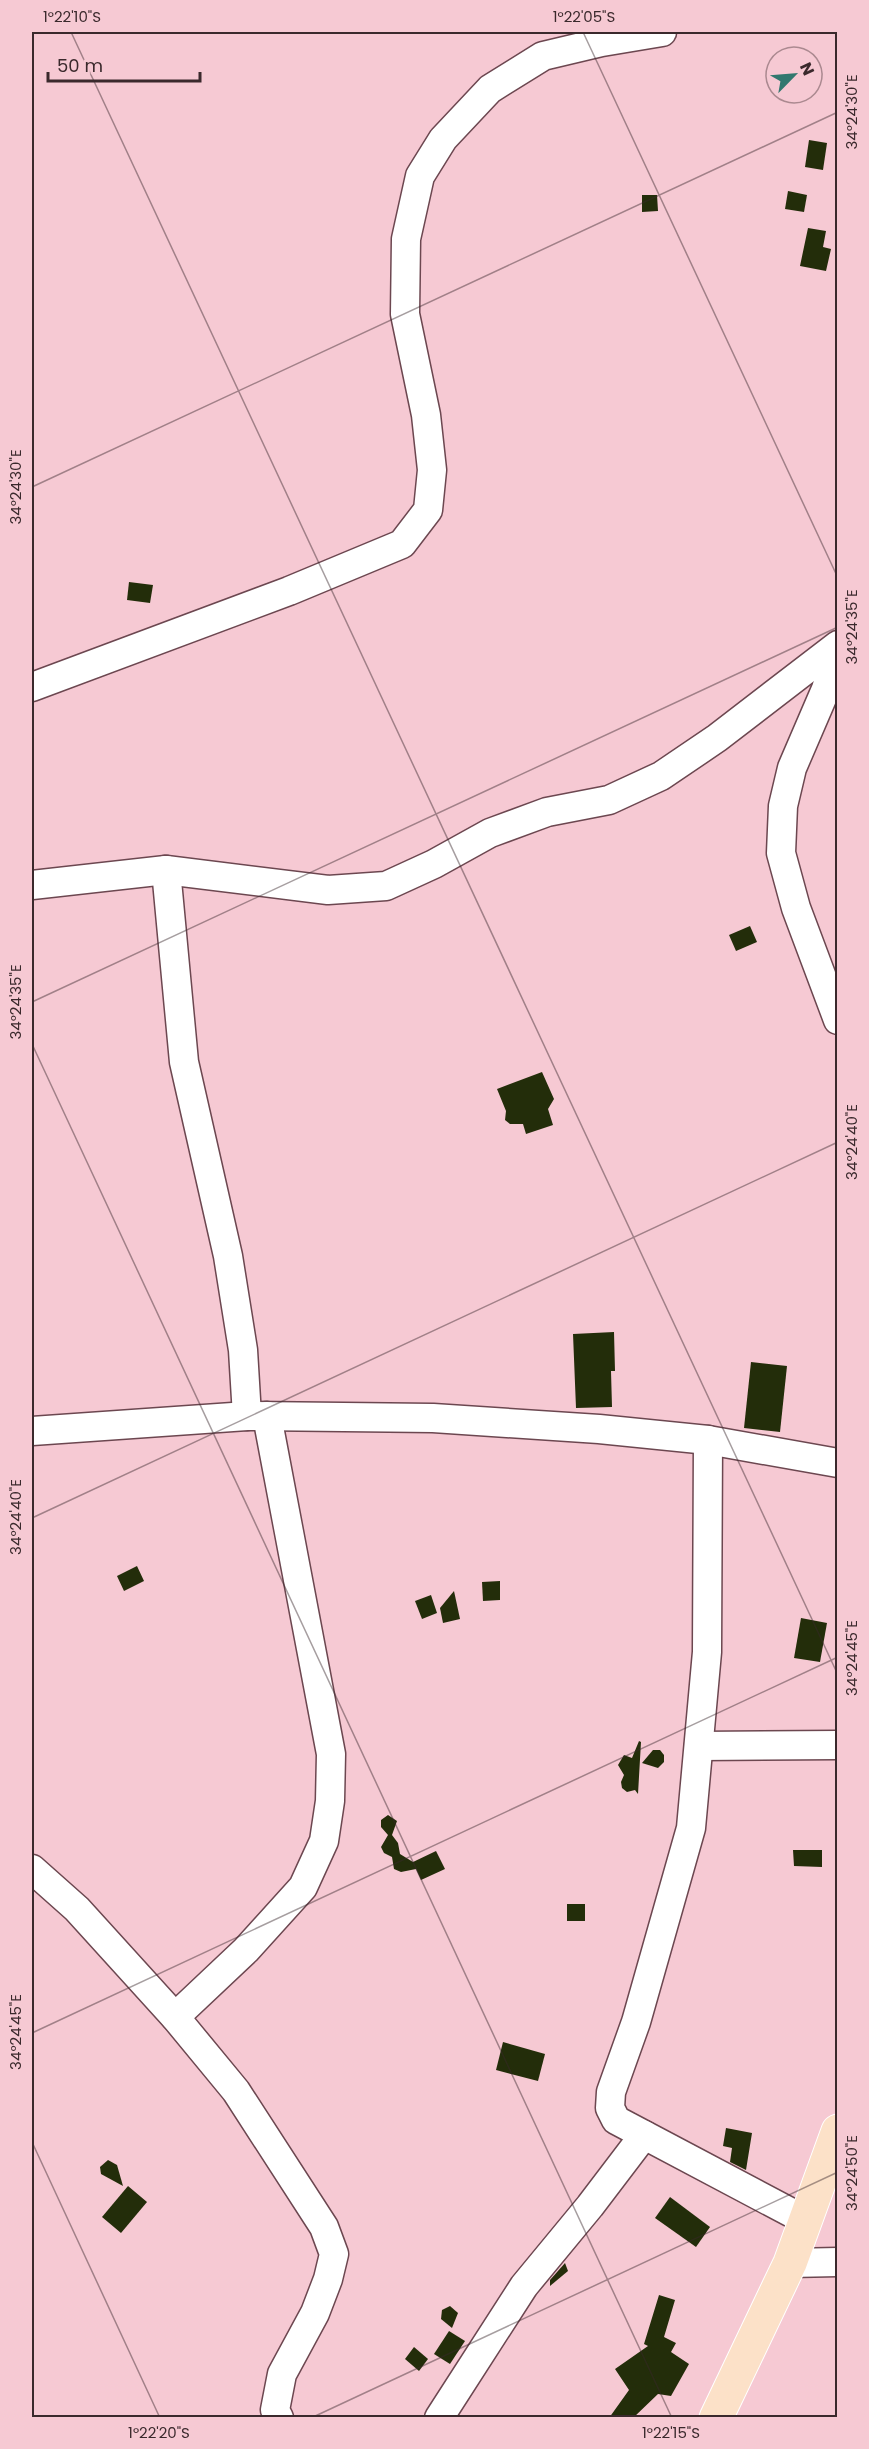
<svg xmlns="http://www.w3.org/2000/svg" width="869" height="2449" viewBox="0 0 869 2449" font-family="Poppins,sans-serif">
	<rect width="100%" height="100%" fill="#f6c9d3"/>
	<!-- building -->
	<g fill="#232d0a">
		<path d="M 809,140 L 827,143 L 823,170 L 805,167 Z"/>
		<path d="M 788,191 L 807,195 L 804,212 L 785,209 Z"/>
		<path d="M 642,195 L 657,195 L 658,211 L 642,212 Z"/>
		<path d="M 808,228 L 826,231 L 823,247 L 831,249 L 826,271 L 800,266 Z"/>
		<path d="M 129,582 L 153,585 L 150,603 L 127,600 Z"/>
		<path d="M 750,926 L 757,942 L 736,951 L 729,935 Z"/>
		<path d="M 542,1072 L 554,1099 L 548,1109 L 553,1125 L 526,1134 L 523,1124 L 510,1124 L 505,1120 L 506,1111 L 497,1089 Z"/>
		<path d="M 614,1332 L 615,1371 L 611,1371 L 612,1407 L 576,1408 L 573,1334 Z"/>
		<path d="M 751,1362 L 787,1366 L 780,1432 L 744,1428 Z"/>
		<path d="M 137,1566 L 144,1581 L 124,1591 L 117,1576 Z"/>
		<path d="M 500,1581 L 500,1600 L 483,1601 L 482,1582 Z"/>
		<path d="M 454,1591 L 460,1619 L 443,1623 L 440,1608 Z"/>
		<path d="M 431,1595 L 437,1613 L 422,1619 L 415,1601 Z"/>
		<path d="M 801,1618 L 827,1623 L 820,1662 L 794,1658 Z"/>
		<path d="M 639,1741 L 641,1742 L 638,1794 L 635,1790 L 627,1792 L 622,1788 L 621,1782 L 624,1775 L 618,1765 L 624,1755 L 632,1758 Z"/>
		<path d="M 653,1750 L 660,1750 L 664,1755 L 664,1762 L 658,1768 L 642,1763 Z"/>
		<path d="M 388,1815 L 397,1821 L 392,1835 L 398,1843 L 400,1854 L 413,1862 L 436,1851 L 445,1869 L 421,1880 L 416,1869 L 401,1872 L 394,1869 L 392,1857 L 384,1853 L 381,1847 L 388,1835 L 381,1827 L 381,1820 Z"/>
		<path d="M 793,1850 L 822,1850 L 822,1867 L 794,1866 Z"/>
		<rect x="567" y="1904" width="18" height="17"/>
		<path d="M 503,2042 L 545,2054 L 538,2081 L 496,2070 Z"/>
		<path d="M 726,2128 L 752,2133 L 746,2170 L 730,2162 L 732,2148 L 723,2146 Z"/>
		<path d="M 108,2160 L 117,2165 L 123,2186 L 101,2174 L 100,2167 Z"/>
		<path d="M 128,2186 L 147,2202 L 121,2233 L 102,2217 Z"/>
		<path d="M 670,2197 L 710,2227 L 696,2247 L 655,2218 Z"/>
		<path d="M 565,2263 L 568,2271 L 550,2286 L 550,2280 Z"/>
		<path d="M 659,2295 L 675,2300 L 664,2337 L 676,2343 L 671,2352 L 689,2364 L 671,2396 L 658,2394 L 633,2418 L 609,2418 L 629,2390 L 615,2369 L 648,2346 L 644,2344 Z"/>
		<path d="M 450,2306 L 458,2313 L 452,2328 L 441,2319 L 442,2310 Z"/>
		<path d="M 449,2331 L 465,2341 L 450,2364 L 434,2354 Z"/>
		<path d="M 414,2347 L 428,2359 L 419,2371 L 405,2359 Z"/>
	</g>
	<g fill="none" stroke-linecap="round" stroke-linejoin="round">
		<!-- minor casing -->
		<g stroke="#6c4750" stroke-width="31">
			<g id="minor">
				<path d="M 838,649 L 826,689 L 792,768 L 783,806 L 781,853 L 796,908 L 838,1020"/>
				<path d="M 32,687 L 289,591 L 402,544 L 428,510 L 432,470 L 426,415 L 405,314 L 406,239 L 420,176 L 443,139 L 490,89 L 543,56 L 602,42 L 662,32"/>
				<path d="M 166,870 L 184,1062 L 228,1256 L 243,1350 L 247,1416"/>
				<path d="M 32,885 L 166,870 L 328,890 L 386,886 L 434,864 L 490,833 L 547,812 L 609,800 L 661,776 L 717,738 L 838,645"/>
				<path d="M 32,1431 L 247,1416 L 433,1418 L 599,1429 L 708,1440 L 838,1463"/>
				<path d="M 708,1440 L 707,1652 L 691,1828 L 636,2022 L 611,2092 L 610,2108 L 616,2120 L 805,2220"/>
				<path d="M 699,1746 L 838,1745"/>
				<path d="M 32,1869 L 77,1909 L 175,2017 L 236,2091 L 324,2227 L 334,2254 L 328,2279 L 315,2313 L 282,2374 L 275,2410 L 279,2418"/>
				<path d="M 175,2017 L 246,1950 L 303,1887 L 324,1841 L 330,1801 L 331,1754 L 267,1416"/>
				<path d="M 790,2263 L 838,2262"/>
				<path d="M 439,2418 L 524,2286 L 590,2206 L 644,2135"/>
			</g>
		</g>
		<!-- major casing -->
		<g stroke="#fff" stroke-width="35">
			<path id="major" d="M 716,2418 L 790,2263 L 838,2131"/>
		</g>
		<!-- minor -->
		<use href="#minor" stroke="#fff" stroke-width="28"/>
		<!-- major -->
		<use href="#major" stroke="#fce1c8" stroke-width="33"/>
	</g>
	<!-- ticks -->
	<path fill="none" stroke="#3a292c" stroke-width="1.5" stroke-opacity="0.45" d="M 71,32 L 838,1675M 583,32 L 838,578M 32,487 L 838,112M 32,1002 L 838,627M 32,1044 L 672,2418M 32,1518 L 838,1142M 32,2033 L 838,1657M 32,2142 L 160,2418M 311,2418 L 838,2172"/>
	<!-- border -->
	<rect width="869" height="2449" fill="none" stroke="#f6c9d3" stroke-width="66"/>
	<!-- north arrow -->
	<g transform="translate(794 75) rotate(65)"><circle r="28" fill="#f6c9d3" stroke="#ab8990" stroke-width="1.5"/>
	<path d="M0-4.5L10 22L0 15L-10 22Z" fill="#32786f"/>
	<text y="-9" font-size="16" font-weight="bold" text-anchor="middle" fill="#3a292c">N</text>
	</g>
	<!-- scale -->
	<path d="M48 72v9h152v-9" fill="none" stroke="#3a292c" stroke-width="3"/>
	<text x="57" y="72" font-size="18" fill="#3a292c" stroke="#f6c9d3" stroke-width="4.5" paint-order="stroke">50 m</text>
	<rect x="33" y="33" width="803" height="2383" fill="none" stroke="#3a292c" stroke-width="2"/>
	<g font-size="15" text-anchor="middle" fill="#3a292c">
		<text x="72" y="22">1°22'10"S</text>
		<text x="584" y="22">1°22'05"S</text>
		<text transform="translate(852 112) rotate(-90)" y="5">34°24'30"E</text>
		<text transform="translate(16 487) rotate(-90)" y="5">34°24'30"E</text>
		<text transform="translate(852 627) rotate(-90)" y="5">34°24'35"E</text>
		<text transform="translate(16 1002) rotate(-90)" y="5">34°24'35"E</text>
		<text transform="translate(852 1142) rotate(-90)" y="5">34°24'40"E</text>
		<text transform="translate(16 1517) rotate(-90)" y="5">34°24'40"E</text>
		<text transform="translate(852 1658) rotate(-90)" y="5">34°24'45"E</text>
		<text transform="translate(16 2032) rotate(-90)" y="5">34°24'45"E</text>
		<text transform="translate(852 2173) rotate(-90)" y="5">34°24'50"E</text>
		<text x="159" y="2438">1°22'20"S</text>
		<text x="671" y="2438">1°22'15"S</text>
	</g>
</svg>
